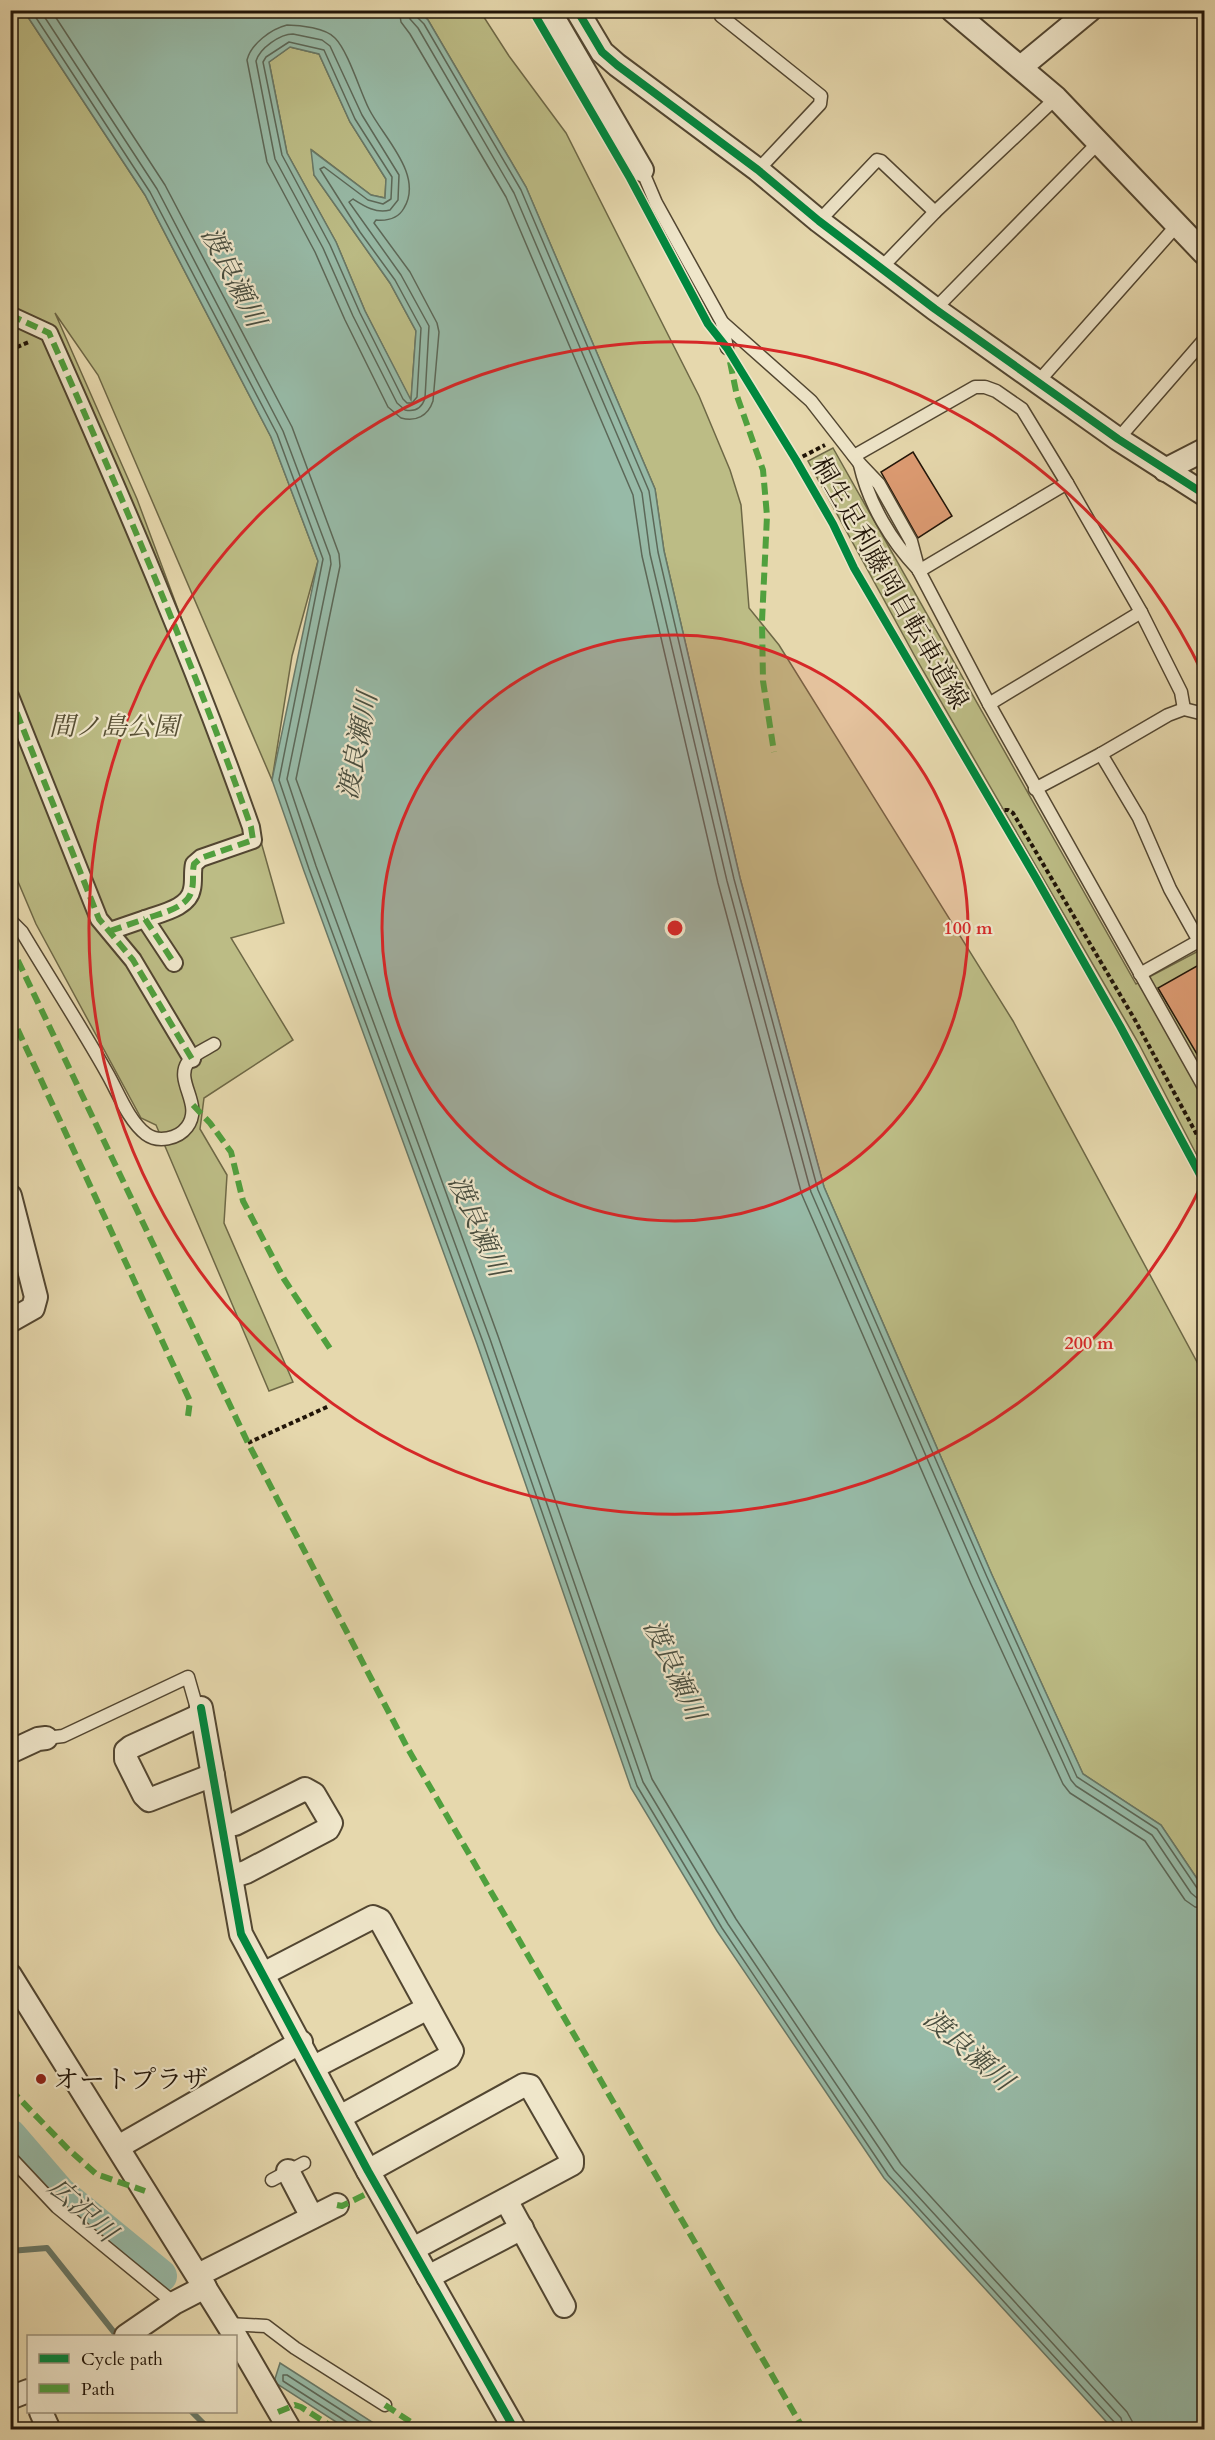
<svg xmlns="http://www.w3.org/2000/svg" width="1215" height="2440" viewBox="0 0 1215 2440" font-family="Cardo,'Noto Serif JP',serif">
	<rect width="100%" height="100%" fill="#e6d8ad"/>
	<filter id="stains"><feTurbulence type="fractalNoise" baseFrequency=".00333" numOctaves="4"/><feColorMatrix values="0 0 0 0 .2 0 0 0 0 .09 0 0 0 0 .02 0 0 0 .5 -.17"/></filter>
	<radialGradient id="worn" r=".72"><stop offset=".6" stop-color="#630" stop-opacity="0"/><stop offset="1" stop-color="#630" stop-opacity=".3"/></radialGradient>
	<!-- green -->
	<g fill="#bcbc85" stroke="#6e6846" stroke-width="1.5">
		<path d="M 10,11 L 24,11 L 145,195 L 271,437 L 318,561 L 292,656 L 272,780 L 98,375 L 55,313 L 137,499 L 250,803 L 284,923 L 231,938 L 293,1040 L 204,1098 L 200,1129 L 227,1175 L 224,1223 L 293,1382 L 269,1391 L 156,1125 L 141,1118 L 36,924 L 11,865 Z"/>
		<path d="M 419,11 L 480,11 L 509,56 L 566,133 L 699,396 L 730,470 L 741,505 L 749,608 L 779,645 L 1013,1021 L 1204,1375 L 1204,1889 L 1161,1825 L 1083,1774 L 992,1575 L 824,1187 L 740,878 L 664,551 L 655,489 L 526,187 L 428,20 Z"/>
		<path d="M 290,47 L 319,54 L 350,122 L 386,179 L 385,198 L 371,195 L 312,150 L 314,175 L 390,283 L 416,331 L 411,401 L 365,311 L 336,242 L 287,153 L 269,62 Z"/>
		<path d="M 833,448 L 1136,984 L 1204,948 L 1204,1169 L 1139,1044 L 918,662 L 808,461 Z"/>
	</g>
	<!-- water -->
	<g fill="#97baa7" stroke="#687867" stroke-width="1.5" fill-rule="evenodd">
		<path d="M 24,11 L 419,11 L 428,20 L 526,187 L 655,489 L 664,551 L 740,878 L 824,1187 L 992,1575 L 1083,1774 L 1161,1825 L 1204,1889 L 1204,2429 L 1113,2429 L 884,2178 L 717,1931 L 631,1788 L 477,1344 L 304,871 L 272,780 L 318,561 L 271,437 L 145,195 ZM 290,47 L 319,54 L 350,122 L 386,179 L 385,198 L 371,195 L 311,150 L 314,175 L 390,283 L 416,331 L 411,400 L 365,311 L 336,242 L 287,153 L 269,62 Z"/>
		<path d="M 280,2363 L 383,2429 L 347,2429 L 274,2382 Z"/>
	</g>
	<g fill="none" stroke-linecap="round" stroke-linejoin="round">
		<!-- shore -->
		<g stroke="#5c6858" stroke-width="1.5">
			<path d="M 31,10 L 150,192 L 277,434 L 323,559 L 279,780 L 309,869 L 483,1342 L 637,1786 L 722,1928 L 888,2175 L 1115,2423 L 1117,2430"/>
			<path d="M 40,10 L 157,189 L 283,431 L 330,556 L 331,564 L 287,779 L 316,866 L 490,1339 L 643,1782 L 728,1924 L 894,2170 L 1121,2418 L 1124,2430"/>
			<path d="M 51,10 L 165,185 L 292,427 L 339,554 L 340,566 L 296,779 L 498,1336 L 652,1779 L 736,1919 L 901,2164 L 1127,2412 L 1132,2421 L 1133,2430"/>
			<path d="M 399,10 L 401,22 L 410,34 L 506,197 L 633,495 L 642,556 L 718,883 L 802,1195 L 971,1584 L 1063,1784 L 1070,1793 L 1145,1841 L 1185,1900 L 1195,1907 L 1204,1908"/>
			<path d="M 408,10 L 410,19 L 418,28 L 514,193 L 642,493 L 650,554 L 727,881 L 811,1192 L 980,1580 L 1071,1780 L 1076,1786 L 1152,1835 L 1191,1893 L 1197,1898 L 1204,1899"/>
			<path d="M 415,10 L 416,16 L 424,24 L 521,190 L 649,491 L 658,552 L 734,879 L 818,1190 L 987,1577 L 1077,1777 L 1157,1829 L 1197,1888 L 1204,1891"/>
			<path d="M 287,25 C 300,25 326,28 335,38 C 348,51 360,91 369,109 C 383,137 424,175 404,208 C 398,219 387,221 376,220 L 374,223 L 410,272 L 437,323 L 439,332 L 433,401 C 428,416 416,422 401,418 L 388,407 L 345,320 L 315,252 L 267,162 L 247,60 C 251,44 271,29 287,25 Z"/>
			<path d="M 293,34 L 322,40 L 330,46 L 362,115 L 399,175 L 398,200 L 390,210 C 376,214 364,206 353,199 L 349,202 L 401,275 L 429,326 L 425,398 C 422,408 415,412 405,410 L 397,403 L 353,316 L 323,248 L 275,159 L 256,61 C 260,48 280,34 293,34 Z"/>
			<path d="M 289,42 L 324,50 L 355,119 L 392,177 L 391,199 L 383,204 L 368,200 L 324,167 L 320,169 L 360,232 L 395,280 L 421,328 L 417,397 L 412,403 L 407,403 L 403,399 L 360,313 L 330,245 L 282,155 L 263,62 L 266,57 Z"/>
			<path d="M 350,2430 L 347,2422 L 283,2381 L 283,2375 L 287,2375 L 372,2430"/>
		</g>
		<!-- stream -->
		<g stroke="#687867" stroke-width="6">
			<path d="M 10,2251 L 47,2248 L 117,2336"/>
			<path d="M 192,2412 L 210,2430"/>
		</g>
		<!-- river -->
		<path stroke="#97baa7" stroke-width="34" d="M 10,2136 L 60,2194 L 160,2276"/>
	</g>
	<!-- building -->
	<g fill="#dd9b72" stroke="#211508" stroke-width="1.5">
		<path d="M 913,452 L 952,516 L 918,538 L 881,472 Z"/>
		<path d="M 1204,962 L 1204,1066 L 1158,988 Z"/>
	</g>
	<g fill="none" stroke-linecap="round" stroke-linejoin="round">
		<!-- service casing -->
		<g stroke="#524631" stroke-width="15">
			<g id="service">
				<path d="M 721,16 L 821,96 L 820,104 L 758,170"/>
				<path d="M 642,170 L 656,203 L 722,322 L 811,401 L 860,464 L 879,484 L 911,541 L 919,571 L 989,704 L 1204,1087"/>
				<path d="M 819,221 L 877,160 L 881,161 L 935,212"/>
				<path d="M 881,268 L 935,212 L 1056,98"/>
				<path d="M 935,309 L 1098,143"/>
				<path d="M 722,322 L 727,348"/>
				<path d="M 1038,382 L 1178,224"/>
				<path d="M 1118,439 L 1204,340"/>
				<path d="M 854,456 L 975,387 L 985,387 L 996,391 L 1022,409 L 1067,483 L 1141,612 L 1181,692 L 1184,709"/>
				<path d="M 860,465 C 869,504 891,541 918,569"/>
				<path d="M 919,571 L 1067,483"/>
				<path d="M 989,704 L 1141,612"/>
				<path d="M 1101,754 L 1139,818 L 1170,889 L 1199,941"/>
				<path d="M 1035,789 L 1101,754 L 1168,715 L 1184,709 L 1204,714"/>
				<path d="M 10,920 L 22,932 C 50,979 80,1025 107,1073 C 118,1092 128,1120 146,1134 C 158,1143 178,1139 187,1127 C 204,1104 174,1082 188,1062 C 193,1054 206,1049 214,1044"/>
				<path d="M 1140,974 L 1204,938"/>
				<path d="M 46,1738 L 63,1736 L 188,1677 L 196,1705 L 201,1708"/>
				<path d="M 10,2157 L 57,2207 L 174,2303"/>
				<path d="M 272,2180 L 304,2163"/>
				<path d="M 228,2324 L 266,2326 L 295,2348 L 385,2405"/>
			</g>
		</g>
		<!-- pedestrian casing -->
		<g stroke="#524631" stroke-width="20">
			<g id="pedestrian">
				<path d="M 10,315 L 49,333 C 121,495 192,659 251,827 L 253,840 L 201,858 L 194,864 C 192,873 194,881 192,889 C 189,908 161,913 145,919 L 174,963"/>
				<path d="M 10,696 L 99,919 L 133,960 L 192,1059"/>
				<path d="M 110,931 L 145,919"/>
			</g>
		</g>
		<!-- minor casing -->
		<g stroke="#524631" stroke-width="26">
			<g id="minor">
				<path d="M 549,10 L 642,170"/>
				<path d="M 577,10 L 602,52 L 617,65 L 758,170 L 819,221 L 935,309 L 1118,439 L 1204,494"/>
				<path d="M 952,10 L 1056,98 L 1204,253"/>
				<path d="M 1021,67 L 1090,10"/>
				<path d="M 1165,470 L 1204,450"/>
				<path d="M 10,1196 L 36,1297 L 33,1308 L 10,1321"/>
				<path d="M 201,1708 L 241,1934 L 368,2171 L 515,2430"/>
				<path d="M 201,1715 L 131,1747 L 126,1751 L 126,1759 L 144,1795 L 149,1800 L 213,1775"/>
				<path d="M 10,1752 L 38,1739 L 46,1738"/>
				<path d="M 223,1826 L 235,1824 L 305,1789 L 314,1794 L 331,1823 L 328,1829 L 246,1872 L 231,1877"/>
				<path d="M 263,1974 L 373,1917 L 380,1920 L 452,2051 L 449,2057 L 340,2117"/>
				<path d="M 10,1975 L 235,2336"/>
				<path d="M 314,2067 L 428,2008"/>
				<path d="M 118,2147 L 301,2042"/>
				<path d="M 288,2171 L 312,2217"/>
				<path d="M 368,2171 L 524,2085 L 530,2086 L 572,2159 L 572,2164 L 413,2249"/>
				<path d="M 506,2200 L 564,2306"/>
				<path d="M 198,2275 L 337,2205"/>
				<path d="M 428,2277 L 522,2228"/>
				<path d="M 126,2336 L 174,2303 L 205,2287"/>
				<path d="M 236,2337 L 290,2430"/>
				<path d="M 10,2398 L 28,2391"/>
				<path d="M 41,2412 L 49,2430"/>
			</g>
		</g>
		<!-- path -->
		<g stroke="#211508" stroke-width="4" stroke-dasharray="4.5 3" stroke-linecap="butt">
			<path d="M 10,350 L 29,342"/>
			<path d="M 796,460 L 825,445"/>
			<path d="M 997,810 L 1008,810 L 1013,813 L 1135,1020 L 1204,1148"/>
			<path d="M 248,1443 L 329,1406"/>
		</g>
		<!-- service -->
		<use href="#service" stroke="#efe6ca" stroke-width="12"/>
		<!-- pedestrian -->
		<use href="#pedestrian" stroke="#efe6ca" stroke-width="16"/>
		<!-- minor -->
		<use href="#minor" stroke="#efe6ca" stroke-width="22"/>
		<!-- quiet -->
		<g stroke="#50a03e" stroke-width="6" stroke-dasharray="12 6" stroke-linecap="butt">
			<path d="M 10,315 L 49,333 C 121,495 192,659 251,827 L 253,840 L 201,858 L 194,864 C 192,873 194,881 192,889 C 189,908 161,913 145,919 L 174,963"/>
			<path d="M 730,362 L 737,396 L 763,470 L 767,516 L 762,621 L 763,681 L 774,752"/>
			<path d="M 10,696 L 99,919 L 133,960 L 192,1059"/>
			<path d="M 110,931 L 145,919"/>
			<path d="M 10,944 L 248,1443 L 408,1749 L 804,2430"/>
			<path d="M 10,1013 L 190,1401 L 188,1416"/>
			<path d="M 193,1105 L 210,1123 L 231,1152 L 243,1201 L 284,1279 L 333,1353"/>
			<path d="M 10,2089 L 68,2149 L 96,2174 L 145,2191"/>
			<path d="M 337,2205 L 342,2206 L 368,2193"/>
			<path d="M 385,2405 L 423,2430"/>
			<path d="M 278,2412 L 295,2405 L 301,2407 L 337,2430"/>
		</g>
		<!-- cycleway casing -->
		<g stroke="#efe6ca" stroke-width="11">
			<g id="cycleway">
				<path d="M 532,10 L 630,178 L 708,324 L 727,348 L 796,460 L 833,524 L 854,568 L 1036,878 L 1120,1026 L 1204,1182"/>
				<path d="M 577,10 L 602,52 L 617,65 L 758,170 L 819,221 L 935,309 L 1118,439 L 1204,494"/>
				<path d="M 201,1708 L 241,1934 L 368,2171 L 515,2430"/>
			</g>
		</g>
		<!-- cycleway -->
		<use href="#cycleway" stroke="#00873e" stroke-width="8"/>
	</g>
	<!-- distance rings -->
	<circle cx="675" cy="928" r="293" fill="#d62828" fill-opacity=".12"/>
	<g fill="none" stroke="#d62828" stroke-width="3">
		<circle cx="675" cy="928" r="293"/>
		<path d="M1204 1180A586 586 0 1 1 1204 676"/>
	</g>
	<!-- markers -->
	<circle fill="#8f2418" stroke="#efe6ca" stroke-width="2" cx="41" cy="2079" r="6"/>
	<g text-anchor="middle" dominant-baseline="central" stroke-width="4.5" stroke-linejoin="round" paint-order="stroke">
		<!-- street labels -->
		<g font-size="26" fill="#211508" stroke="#efe6ca">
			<text transform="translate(890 583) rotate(60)">桐生足利藤岡自転車道線</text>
		</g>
		<!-- park labels -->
		<g font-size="26" font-style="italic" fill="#574f34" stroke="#efe6ca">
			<text x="114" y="726">間ノ島公園</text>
		</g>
		<!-- poi labels -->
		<g font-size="26" fill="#211508" stroke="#efe6ca" text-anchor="start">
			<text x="53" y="2079">オートプラザ</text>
		</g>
		<!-- water labels -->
		<g font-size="27" font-style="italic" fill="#4a4f40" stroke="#efe6ca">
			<text transform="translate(233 277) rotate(63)">渡良瀬川</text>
			<text transform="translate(358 746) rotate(-79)">渡良瀬川</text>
			<text transform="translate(478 1226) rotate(66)">渡良瀬川</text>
			<text transform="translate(674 1670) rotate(65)">渡良瀬川</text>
			<text transform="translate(968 2050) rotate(41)">渡良瀬川</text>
			<text transform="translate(82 2210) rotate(42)">広沢川</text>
		</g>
	</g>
	<circle cx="675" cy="928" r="9" fill="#d62828" stroke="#efe6ca" stroke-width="3"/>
	<g font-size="18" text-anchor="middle" font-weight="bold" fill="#d62828" stroke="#efe6ca" stroke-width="4.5" stroke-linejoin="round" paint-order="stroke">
		<text x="968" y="934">100 m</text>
		<text x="1089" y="1349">200 m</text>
	</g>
	<!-- margin -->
	<rect width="1215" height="2440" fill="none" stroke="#e6d8ad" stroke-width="36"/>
	<rect x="12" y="12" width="1191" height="2416" fill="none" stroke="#211508" stroke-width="3"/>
	<rect x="18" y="18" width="1179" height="2404" fill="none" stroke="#211508" stroke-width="1.5"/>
	<!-- legend -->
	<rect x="27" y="2335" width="210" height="78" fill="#efe6ca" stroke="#9d927c" stroke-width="1.5"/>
	<rect x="39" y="2354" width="30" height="9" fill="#00873e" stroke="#9d927c" stroke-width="1.5"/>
	<text x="81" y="2365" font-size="18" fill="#211508">Cycle path</text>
	<rect x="39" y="2384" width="30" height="9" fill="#50a03e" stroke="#9d927c" stroke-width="1.5"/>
	<text x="81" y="2395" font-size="18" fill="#211508">Path</text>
	<rect width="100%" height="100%" filter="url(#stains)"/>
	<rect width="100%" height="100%" fill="url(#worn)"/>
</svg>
